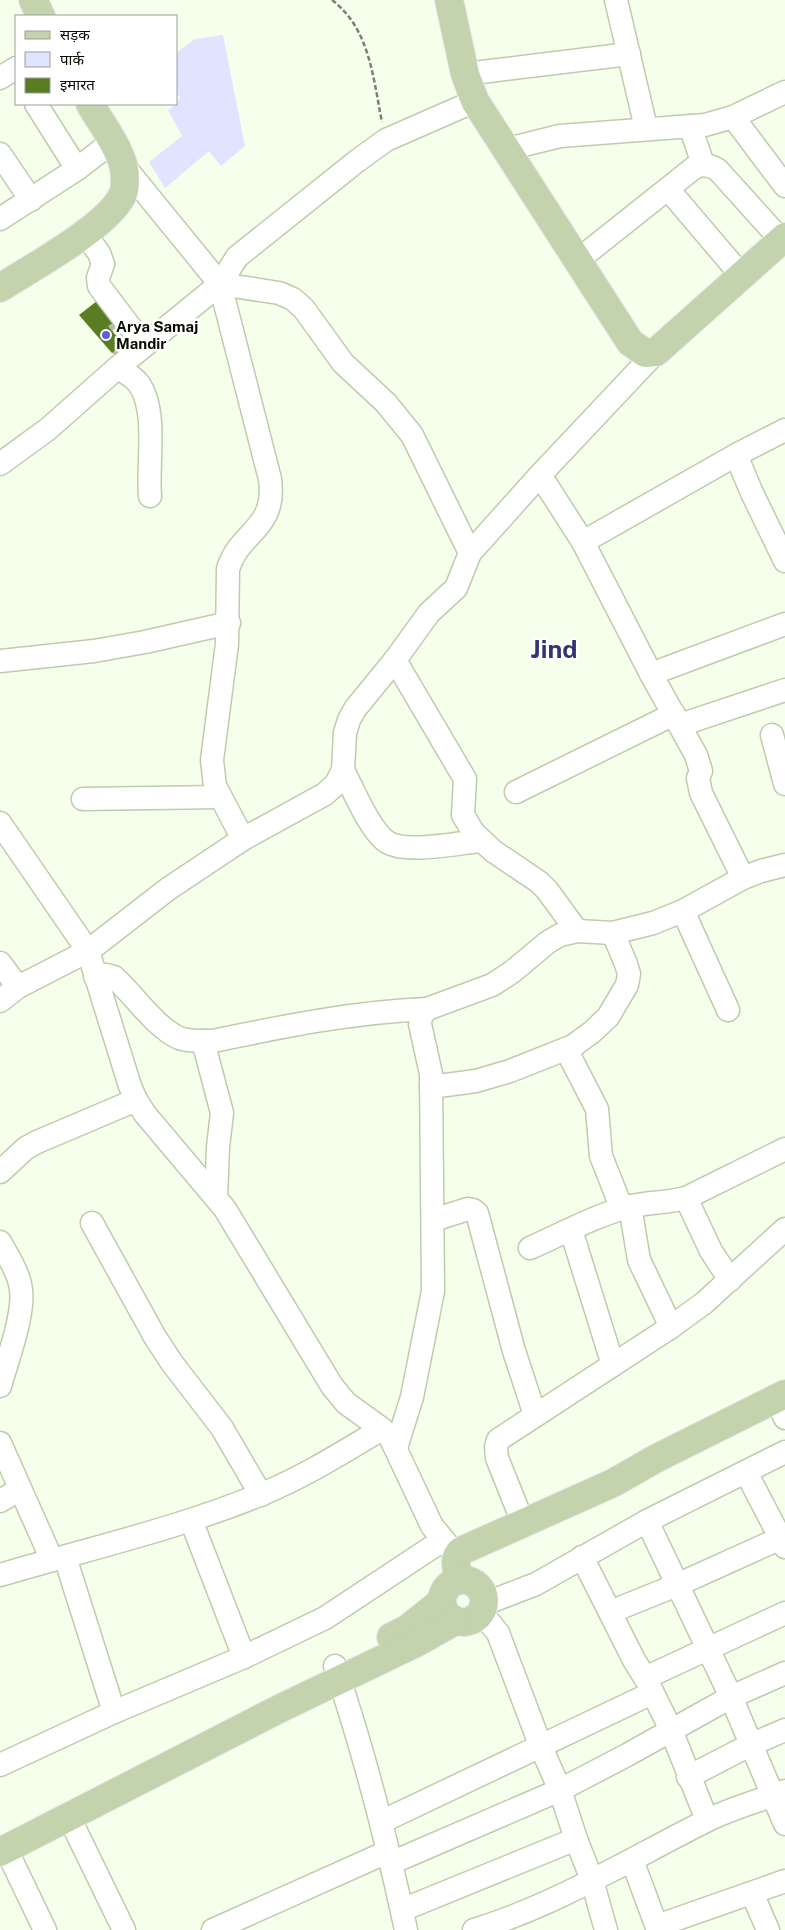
<svg xmlns="http://www.w3.org/2000/svg" width="785" height="1930" viewBox="0 0 785 1930" font-family="'Public Sans','Noto Sans Devanagari',sans-serif">
	<defs>
		<filter id="shadow"><feDropShadow dx="4.5" dy="4.5" stdDeviation="0" flood-color="#0004"/></filter>
	</defs>
	<rect width="100%" height="100%" fill="#f6ffeb"/>
	<!-- green -->
	<path fill="#e0e4ff" d="M 223,35 L 245,146 L 221,166 L 209,151 L 165,188 L 149,162 L 182,136 L 168,110 L 176,104 L 180,98 L 176,92 L 176,53 L 195,39 Z"/>
	<!-- building -->
	<path fill="#5a7c21" filter="url(#shadow)" d="M 97,301 L 115,322 L 108,326 L 123,344 L 112,353 L 79,315 Z"/>
	<g fill="none" stroke-linecap="round" stroke-linejoin="round">
		<!-- minor casing -->
		<g stroke="#beccad" stroke-width="25">
			<g id="minor">
				<path d="M 616,0 L 646,128"/>
				<path d="M 465,74 L 629,54"/>
				<path d="M 0,78 L 16,68"/>
				<path d="M 36,104 L 77,169"/>
				<path d="M 733,117 L 785,186"/>
				<path d="M 690,126 L 703,164"/>
				<path d="M 507,149 L 560,136 L 705,125 L 733,117 L 785,92"/>
				<path d="M 0,154 L 31,200"/>
				<path d="M 123,165 L 220,284 L 270,479 C 277,530 239,531 228,569 L 227,644 L 212,760 L 215,786 L 243,839"/>
				<path d="M 668,189 L 741,275"/>
				<path d="M 0,219 L 77,169 L 112,142"/>
				<path d="M 84,233 L 99,253 L 103,264 L 98,278 L 99,286 L 144,345"/>
				<path d="M 578,260 L 695,167 C 704,164 710,165 718,170 L 781,240"/>
				<path d="M 220,284 L 279,293 L 293,299 L 304,309 L 343,363 L 386,403 L 412,435 L 470,553"/>
				<path d="M 117,368 C 125,372 134,377 139,384 C 158,411 147,464 150,496"/>
				<path d="M 736,455 L 752,493 L 785,561"/>
				<path d="M 0,464 L 48,429 L 117,368 L 220,284 L 237,257 L 357,161 L 386,140 L 475,101"/>
				<path d="M 540,475 L 583,542 L 651,674 L 696,755 L 701,771 L 698,778 L 701,793 L 743,878"/>
				<path d="M 583,542 L 736,455 L 785,430"/>
				<path d="M 395,660 L 465,779 L 463,815 L 473,832 L 493,851 L 539,882 L 547,890 L 577,931"/>
				<path d="M 0,661 L 94,651 L 145,642 L 229,623"/>
				<path d="M 651,674 L 785,624"/>
				<path d="M 680,725 L 785,690"/>
				<path d="M 772,735 L 785,784"/>
				<path d="M 343,770 C 353,789 370,831 387,842 C 406,854 458,843 481,841"/>
				<path d="M 516,792 L 674,714"/>
				<path d="M 83,799 L 220,797"/>
				<path d="M 0,823 L 88,951 L 130,1086 L 136,1100 L 145,1114 L 225,1209 L 332,1386 L 346,1403 L 382,1429 L 390,1437 L 432,1526 L 456,1555"/>
				<path d="M 683,911 L 728,1010"/>
				<path d="M 0,963 L 18,987 L 88,951 L 168,889 L 243,839 L 325,794 L 336,784 L 343,770 L 345,733 L 349,720 L 355,709 L 395,660 L 429,613 L 456,588 L 470,553 L 540,475 L 656,352"/>
				<path d="M 95,976 L 107,975 L 114,977 C 134,995 155,1027 179,1038 C 190,1042 202,1041 213,1041 C 285,1026 354,1012 427,1009"/>
				<path d="M 0,1001 L 18,987"/>
				<path d="M 203,1041 L 222,1113 L 218,1147 L 216,1198"/>
				<path d="M 566,1049 L 597,1109 L 601,1156 L 622,1209"/>
				<path d="M 431,1087 L 476,1081 L 510,1071 L 573,1046 L 592,1032 L 608,1017 L 627,985 L 629,974 L 626,964 L 613,933"/>
				<path d="M 0,1172 L 26,1148 L 37,1142 L 136,1100"/>
				<path d="M 686,1198 L 711,1251 L 730,1280"/>
				<path d="M 630,1206 L 639,1260 L 671,1327"/>
				<path d="M 433,1220 L 468,1209 L 473,1210 L 477,1213 L 514,1351 L 535,1415"/>
				<path d="M 92,1223 L 155,1337 L 172,1363 L 222,1428 L 261,1495"/>
				<path d="M 571,1230 L 613,1365"/>
				<path d="M 0,1242 C 7,1255 17,1269 20,1284 C 27,1309 7,1360 0,1386"/>
				<path d="M 530,1248 C 562,1234 594,1216 628,1207 C 647,1202 667,1203 686,1198 L 785,1149"/>
				<path d="M 776,1398 L 785,1418"/>
				<path d="M 0,1443 L 52,1560"/>
				<path d="M 396,1448 L 412,1397 L 433,1291 L 431,1074 L 420,1024 L 421,1016 L 427,1009 L 492,985 L 512,972 L 548,942 L 560,935 L 577,931 L 613,933 L 653,923 L 683,911 L 743,878 L 761,871 L 785,865"/>
				<path d="M 746,1472 L 785,1547"/>
				<path d="M 0,1501 L 20,1489"/>
				<path d="M 191,1520 L 244,1657"/>
				<path d="M 647,1521 L 731,1697 L 785,1824"/>
				<path d="M 523,1523 L 497,1458 L 496,1447 L 498,1440 L 671,1327 L 704,1303 L 785,1229"/>
				<path d="M 65,1557 L 114,1712"/>
				<path d="M 582,1557 L 634,1660 L 645,1678 L 785,1613"/>
				<path d="M 0,1575 C 87,1549 177,1529 262,1494 C 304,1477 343,1452 382,1429"/>
				<path d="M 484,1604 L 536,1584 L 647,1521 L 785,1452"/>
				<path d="M 481,1612 L 498,1633 L 541,1747 L 560,1790 L 576,1839 L 592,1880 L 606,1930"/>
				<path d="M 610,1612 L 677,1585 L 781,1538"/>
				<path d="M 335,1666 C 364,1752 387,1841 406,1930"/>
				<path d="M 646,1679 L 671,1730 L 707,1820"/>
				<path d="M 0,1765 L 114,1712 L 244,1657 L 325,1618 L 443,1540"/>
				<path d="M 688,1777 L 750,1745 L 785,1730"/>
				<path d="M 69,1817 L 124,1930"/>
				<path d="M 381,1822 L 652,1693"/>
				<path d="M 6,1849 L 45,1930"/>
				<path d="M 632,1860 L 658,1930"/>
				<path d="M 391,1863 L 560,1790 L 627,1755 L 731,1697 L 785,1673"/>
				<path d="M 752,1893 L 768,1930"/>
				<path d="M 402,1910 L 576,1839"/>
				<path d="M 657,1926 L 785,1881"/>
				<path d="M 213,1930 L 387,1852"/>
				<path d="M 474,1930 C 556,1905 630,1859 706,1821 C 731,1808 759,1801 785,1791"/>
			</g>
		</g>
		<!-- major casing -->
		<g stroke="#e6e7e6" stroke-width="30">
			<g id="major">
				<path d="M 33,0 L 41,16"/>
				<path d="M 449,0 L 465,74 L 475,101 L 630,342 L 645,353 L 656,352 L 785,237"/>
				<path d="M 0,288 C 31,268 109,226 123,194 C 126,187 125,171 123,164 C 116,142 101,123 90,104"/>
				<path d="M 460,1579 C 457,1569 452,1559 461,1551 L 613,1483 L 657,1458 L 785,1394"/>
				<circle cx="463" cy="1601" r="21"/>
				<path d="M 391,1637 L 407,1629 L 441,1602"/>
				<path d="M 0,1852 L 279,1709 L 416,1643 L 455,1621"/>
			</g>
		</g>
		<!-- path -->
		<path stroke="#7a8172" stroke-width="2.5" stroke-dasharray="5 2.5" stroke-linecap="butt" d="M 332,0 C 370,29 373,78 382,122"/>
		<!-- minor -->
		<use href="#minor" stroke="#fff" stroke-width="22"/>
		<!-- major -->
		<use href="#major" stroke="#c2d3ad" stroke-width="28"/>
	</g>
	<!-- markers -->
	<circle fill="#5d60d8" stroke="#fff" stroke-width="2" cx="106" cy="335" r="5"/>
	<g text-anchor="middle" dominant-baseline="central" stroke-width="5" stroke-linejoin="round" paint-order="stroke">
		<!-- poi labels -->
		<g font-size="15" font-weight="bold" fill="#080d04" stroke="#fff" text-anchor="start">
			<text x="116" y="326">Arya Samaj<tspan x="116" dy="17">Mandir</tspan></text>
		</g>
		<!-- town labels -->
		<g font-size="25" font-weight="bold" fill="#323570" stroke="#fff">
			<text x="554" y="649">Jind</text>
		</g>
	</g>
	<!-- legend -->
	<rect x="15" y="15" width="162" height="90" fill="#ffffff" stroke="#9c9e9b"/>
	<rect x="25" y="31" width="25" height="8" fill="#c2d3ad" stroke="#9c9e9b"/>
	<text x="60" y="40" font-size="15" fill="#080d04">सड़क</text>
	<rect x="25" y="52" width="25" height="15" fill="#e0e4ff" stroke="#9c9e9b"/>
	<text x="60" y="65" font-size="15" fill="#080d04">पार्क</text>
	<rect x="25" y="78" width="25" height="15" fill="#5a7c21" stroke="#9c9e9b"/>
	<text x="60" y="90" font-size="15" fill="#080d04">इमारत</text>
</svg>
